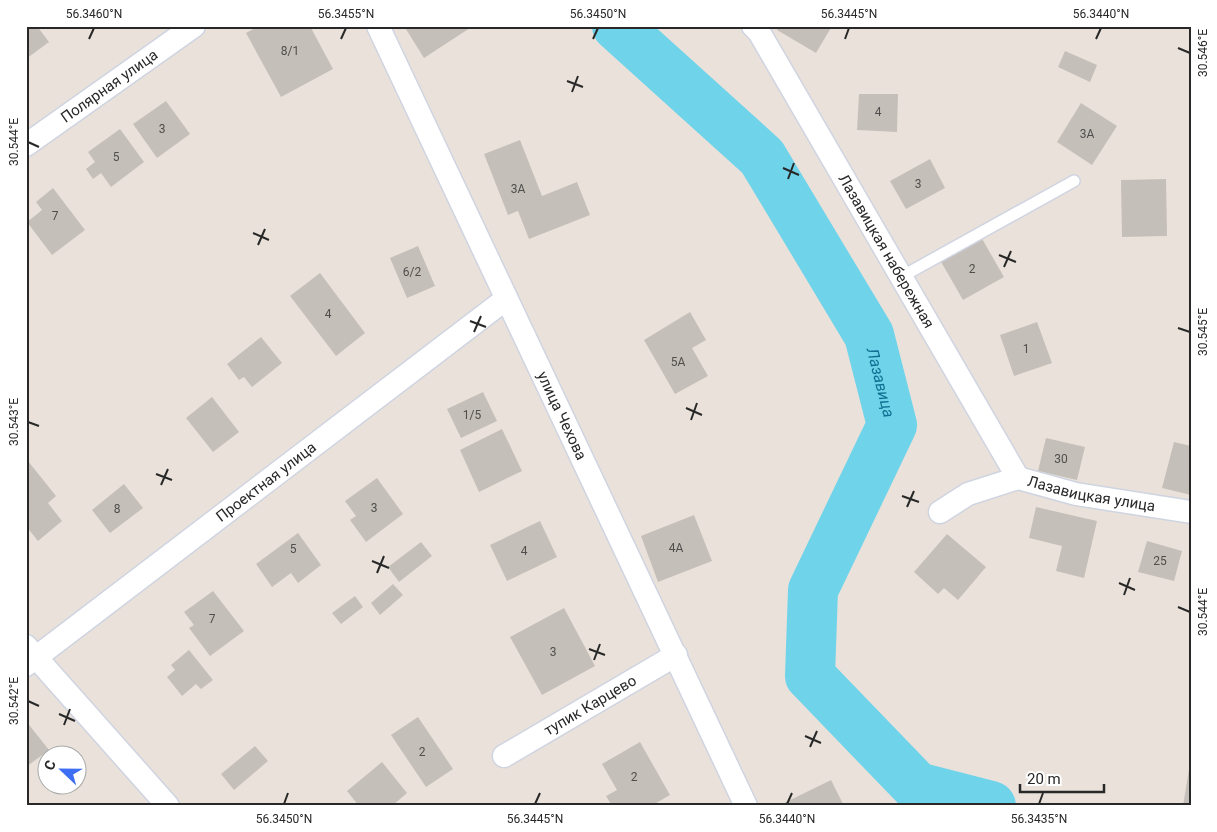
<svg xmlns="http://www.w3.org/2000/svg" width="1217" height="832" viewBox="0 0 1217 832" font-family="Roboto,sans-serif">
	<rect width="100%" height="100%" fill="#eae2da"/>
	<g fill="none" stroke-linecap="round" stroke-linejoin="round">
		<!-- river -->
		<path stroke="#6fd3ea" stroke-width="50" id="s1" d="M 617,26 L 762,157 L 869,335 L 892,425 L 813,590 L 810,676 L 917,787 L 991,806"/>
	</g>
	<!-- building -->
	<g fill="#c5bfb9">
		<path d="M 26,26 L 37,26 L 49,42 L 26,59 Z"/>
		<path d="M 259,26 L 310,26 L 333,69 L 281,97 L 246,33 Z"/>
		<path d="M 404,26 L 473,26 L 424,58 Z"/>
		<path d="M 779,26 L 832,26 L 816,53 L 777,30 Z"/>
		<path d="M 1065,51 L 1097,65 L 1090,82 L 1058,67 Z"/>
		<path d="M 859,94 L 898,94 L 897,132 L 857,130 Z"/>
		<path d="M 166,101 L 190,134 L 157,158 L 133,124 Z"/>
		<path d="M 1081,103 L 1117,126 L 1092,165 L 1057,142 Z"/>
		<path d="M 120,129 L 144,162 L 111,187 L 101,173 L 93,179 L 86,169 L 95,162 L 88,152 Z"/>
		<path d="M 520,140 L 542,196 L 577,182 L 590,215 L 529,239 L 518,211 L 508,215 L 484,154 Z"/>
		<path d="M 930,159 L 945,188 L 906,209 L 890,181 Z"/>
		<path d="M 1166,179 L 1167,236 L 1122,237 L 1121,180 Z"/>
		<path d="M 53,188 L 85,230 L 52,255 L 27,222 L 42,210 L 36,202 Z"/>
		<path d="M 981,237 L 1004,277 L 963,300 L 940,260 Z"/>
		<path d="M 418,246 L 435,286 L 407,298 L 390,258 Z"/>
		<path d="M 320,273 L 365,333 L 336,356 L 290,296 Z"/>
		<path d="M 690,312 L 706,340 L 692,348 L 708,376 L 675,394 L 644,340 Z"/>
		<path d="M 1037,322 L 1052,363 L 1014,376 L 1000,335 Z"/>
		<path d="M 261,337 L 282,363 L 252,387 L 244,377 L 239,380 L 227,364 Z"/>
		<path d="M 483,392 L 497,421 L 461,438 L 447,409 Z"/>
		<path d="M 212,397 L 239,432 L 213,452 L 186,418 Z"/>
		<path d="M 502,429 L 522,471 L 479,492 L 460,450 Z"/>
		<path d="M 1046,438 L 1085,447 L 1077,480 L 1038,471 Z"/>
		<path d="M 1174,442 L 1191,446 L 1191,495 L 1162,488 Z"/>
		<path d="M 28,461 L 56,496 L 48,503 L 62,521 L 38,541 L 26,526 L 26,463 Z"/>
		<path d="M 377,478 L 403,514 L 366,542 L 350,520 L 356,516 L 345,501 Z"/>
		<path d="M 124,484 L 143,508 L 110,533 L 92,510 Z"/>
		<path d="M 1036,507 L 1097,521 L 1084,578 L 1056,571 L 1062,546 L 1029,538 Z"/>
		<path d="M 694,515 L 712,561 L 658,582 L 641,536 Z"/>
		<path d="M 540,521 L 557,557 L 507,581 L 490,545 Z"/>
		<path d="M 298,533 L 321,565 L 298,583 L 291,573 L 272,587 L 256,564 Z"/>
		<path d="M 947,534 L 986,567 L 958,600 L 944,588 L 938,594 L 914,572 Z"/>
		<path d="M 1147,541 L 1182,551 L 1174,581 L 1138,572 Z"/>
		<path d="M 421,542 L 432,556 L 399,582 L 388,567 Z"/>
		<path d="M 393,584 L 403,595 L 380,615 L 371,603 Z"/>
		<path d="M 213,591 L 244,631 L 210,656 L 189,628 L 194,625 L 184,612 Z"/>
		<path d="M 355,596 L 363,607 L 341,624 L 332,613 Z"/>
		<path d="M 564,608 L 595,666 L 542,695 L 510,637 Z"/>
		<path d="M 189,650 L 213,680 L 201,689 L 196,684 L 182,696 L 167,677 L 175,670 L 171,665 Z"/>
		<path d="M 418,717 L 453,769 L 426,787 L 391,735 Z"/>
		<path d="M 26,721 L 49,750 L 26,767 Z"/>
		<path d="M 640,742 L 670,795 L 651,806 L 612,806 L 606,796 L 617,790 L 602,764 Z"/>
		<path d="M 255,746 L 268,761 L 234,790 L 221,774 Z"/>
		<path d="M 382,762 L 407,793 L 392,806 L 359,806 L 347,791 Z"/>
		<path d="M 1189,769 L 1191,769 L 1191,806 L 1183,806 Z"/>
		<path d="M 831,780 L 844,806 L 778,806 Z"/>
	</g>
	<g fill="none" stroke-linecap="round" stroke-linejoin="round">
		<!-- service casing -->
		<g stroke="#cfd4e1" stroke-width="14">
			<path id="service" d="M 901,277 L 1074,181"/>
		</g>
		<!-- minor casing -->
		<g stroke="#cfd4e1" stroke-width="25">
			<g id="minor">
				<path id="s2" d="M 378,26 L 746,806"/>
				<path id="s3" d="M 753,26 L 759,32 L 1018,478"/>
				<path id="s4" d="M 26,145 L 194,26"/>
				<path id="s5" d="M 940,512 L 968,494 L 1018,478 L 1076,494 L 1191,512"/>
				<path d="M 26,646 L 168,806"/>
				<path id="s6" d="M 26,665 L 506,299"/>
				<path id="s7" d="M 504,756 L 676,655"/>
			</g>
		</g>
		<!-- service -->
		<use href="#service" stroke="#fff" stroke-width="11"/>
		<!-- minor -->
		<use href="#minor" stroke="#fff" stroke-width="22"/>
	</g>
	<!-- ticks -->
	<path fill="none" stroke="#282828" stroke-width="2" d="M 89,39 L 94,28M 341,39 L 346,28M 593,39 L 598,28M 845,39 L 849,28M 1096,39 L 1101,28M 1178,48 L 1190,53M 567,81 L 583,87M 572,92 L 578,76M 28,142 L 39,147M 783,168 L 799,175M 788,179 L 794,163M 253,233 L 269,240M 258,245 L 265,229M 999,255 L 1016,262M 1004,267 L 1011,251M 470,321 L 486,327M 1178,328 L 1190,332M 474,332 L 481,316M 686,408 L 702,415M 691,420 L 697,403M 28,422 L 39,426M 156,474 L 172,480M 161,485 L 168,469M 902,496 L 919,502M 907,507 L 914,491M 372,561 L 389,568M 377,573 L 384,556M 1119,583 L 1135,590M 1124,595 L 1130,578M 1178,607 L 1190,612M 589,649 L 605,655M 594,660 L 600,644M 28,701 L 39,706M 59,714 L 75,721M 64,725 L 70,709M 805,736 L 821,743M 810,747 L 817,731M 284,804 L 288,793M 535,804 L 540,793M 787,804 L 792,793M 1039,804 L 1043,793"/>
	<g text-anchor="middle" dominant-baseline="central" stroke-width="4" stroke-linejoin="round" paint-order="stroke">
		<!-- number labels -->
		<g font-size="12" fill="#4f4e4c">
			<text x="290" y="51">8/1</text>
			<text x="878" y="112">4</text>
			<text x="162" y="129">3</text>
			<text x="1087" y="134">3А</text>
			<text x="116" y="157">5</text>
			<text x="918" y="184">3</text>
			<text x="518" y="189">3А</text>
			<text x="55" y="216">7</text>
			<text x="972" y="269">2</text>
			<text x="412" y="272">6/2</text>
			<text x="328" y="314">4</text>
			<text x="1026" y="349">1</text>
			<text x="678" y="362">5А</text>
			<text x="472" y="415">1/5</text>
			<text x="1061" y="459">30</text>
			<text x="374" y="508">3</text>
			<text x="117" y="509">8</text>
			<text x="676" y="548">4А</text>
			<text x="293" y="549">5</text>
			<text x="524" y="551">4</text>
			<text x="1160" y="561">25</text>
			<text x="212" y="619">7</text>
			<text x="553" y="652">3</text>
			<text x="422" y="752">2</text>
			<text x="634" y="777">2</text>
		</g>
		<!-- street labels -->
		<g font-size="15" fill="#282828" stroke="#fff">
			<text stroke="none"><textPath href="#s4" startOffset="102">Полярная улица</textPath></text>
			<text stroke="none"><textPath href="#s3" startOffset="262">Лазавицкая набережная</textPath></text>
			<text stroke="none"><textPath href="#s2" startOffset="431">улица Чехова</textPath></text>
			<text stroke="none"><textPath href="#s6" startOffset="302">Проектная улица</textPath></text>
			<text stroke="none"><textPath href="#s5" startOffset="161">Лазавицкая улица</textPath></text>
			<text stroke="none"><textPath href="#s7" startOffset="100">тупик Карцево</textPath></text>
		</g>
		<!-- water labels -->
		<g font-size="16" font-style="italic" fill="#117092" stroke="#fff">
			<text stroke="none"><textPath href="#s1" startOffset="452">Лазавица</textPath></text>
		</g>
	</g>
	<!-- border -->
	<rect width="1217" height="832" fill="none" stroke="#ffffff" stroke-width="55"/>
	<!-- north arrow -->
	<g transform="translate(62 770) rotate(292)"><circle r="24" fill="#ffffff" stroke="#a9a9a9"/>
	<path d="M0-4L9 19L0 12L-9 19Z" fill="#3d6ef3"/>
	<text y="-8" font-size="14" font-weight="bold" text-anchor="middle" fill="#282828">С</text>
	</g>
	<!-- scale -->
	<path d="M1020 784v8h84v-8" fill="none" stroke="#282828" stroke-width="2.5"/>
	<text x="1027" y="784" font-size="15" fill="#282828" stroke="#ffffff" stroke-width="4" paint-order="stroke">20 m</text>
	<rect x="28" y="28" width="1162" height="776" fill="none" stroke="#282828" stroke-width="2"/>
	<g font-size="12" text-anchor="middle" fill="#282828">
		<text x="94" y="18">56.3460°N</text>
		<text x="346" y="18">56.3455°N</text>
		<text x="598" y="18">56.3450°N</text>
		<text x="849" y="18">56.3445°N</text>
		<text x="1101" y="18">56.3440°N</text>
		<text transform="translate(1203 53) rotate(-90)" y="4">30.546°E</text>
		<text transform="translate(14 142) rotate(-90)" y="4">30.544°E</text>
		<text transform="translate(1203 332) rotate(-90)" y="4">30.545°E</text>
		<text transform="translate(14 422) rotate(-90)" y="4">30.543°E</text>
		<text transform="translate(1203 612) rotate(-90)" y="4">30.544°E</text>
		<text transform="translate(14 701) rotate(-90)" y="4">30.542°E</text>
		<text x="284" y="823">56.3450°N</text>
		<text x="535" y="823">56.3445°N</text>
		<text x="787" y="823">56.3440°N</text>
		<text x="1039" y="823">56.3435°N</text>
	</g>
</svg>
